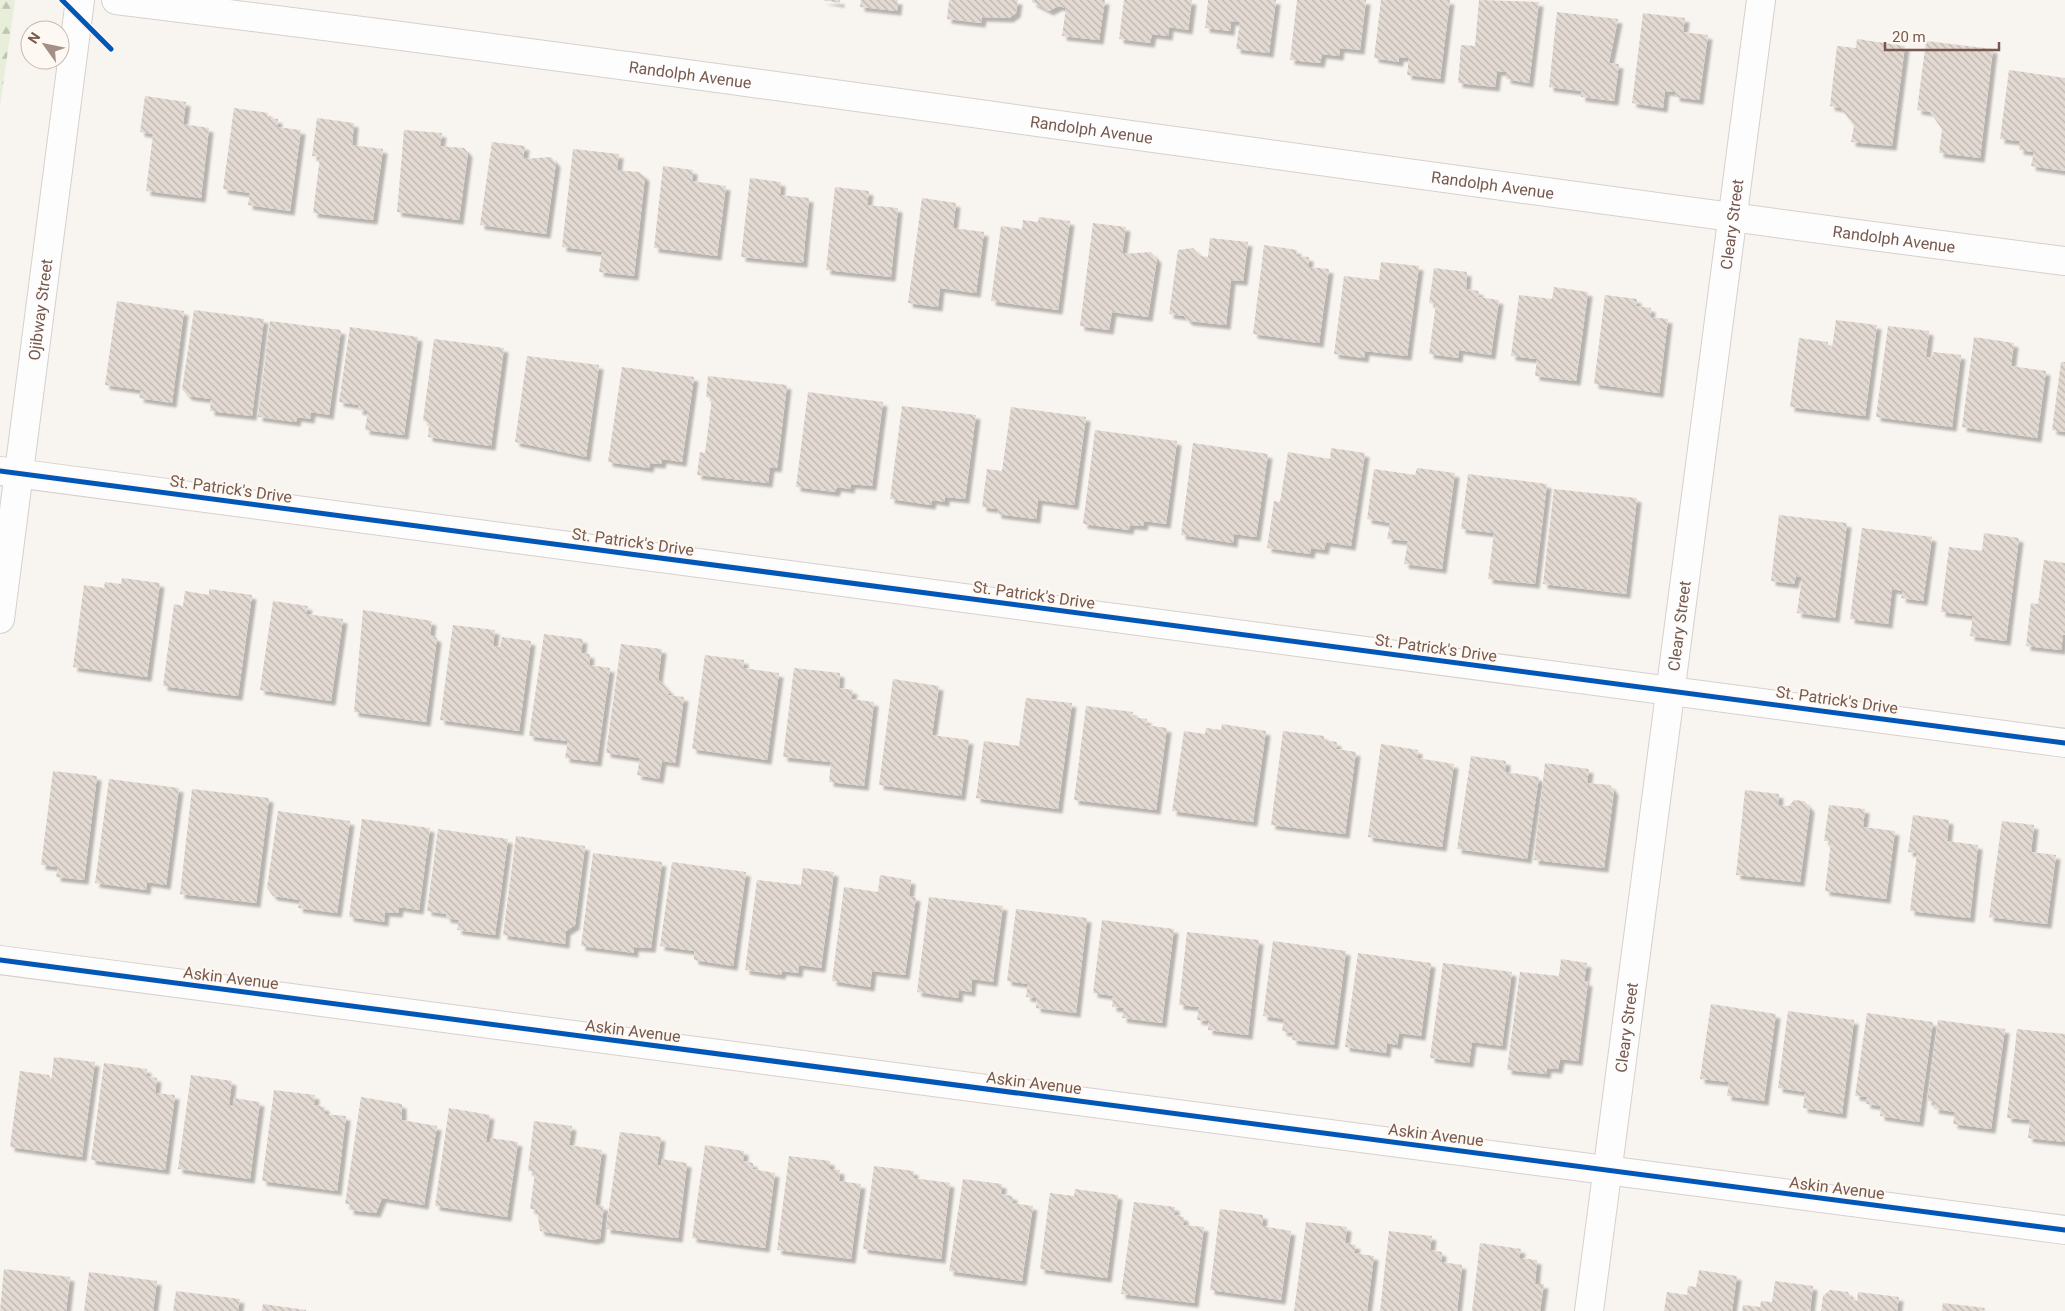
<svg xmlns="http://www.w3.org/2000/svg" width="2065" height="1311" viewBox="0 0 2065 1311" font-family="Roboto,sans-serif">
	<defs>
		<pattern id="forest-firs" width="22" height="20" patternUnits="userSpaceOnUse" patternTransform="scale(1.25)"><rect width="22" height="20" fill="#e7eeda"/><path d="M5 1l3.5 6h-7zM16 11l3.5 6h-7z" fill="#c0c4b3"/></pattern>
		<pattern id="building-back-hatch" width="6" height="6" patternUnits="userSpaceOnUse" patternTransform="scale(1.25)"><rect width="6" height="6" fill="#e3dad4"/><path d="M-1 5l2 2M0 0l6 6M5-1l2 2" fill="none" stroke="#bdb4ae"/></pattern>
		<filter id="shadow"><feDropShadow dx="4.5" dy="4.5" stdDeviation="1" flood-color="#0004"/></filter>
	</defs>
	<rect width="100%" height="100%" fill="#f8f4ef"/>
	<!-- forest -->
	<path fill="url(#forest-firs)" d="M 0,0 L 15,0 L 0,107 Z"/>
	<!-- building -->
	<g fill="url(#building-back-hatch)" filter="url(#shadow)">
		<path d="M 822,0 L 840,0 L 840,3 Z"/>
		<path d="M 861,0 L 898,0 L 897,11 L 860,7 Z"/>
		<path d="M 949,0 L 1018,0 L 1016,13 L 1009,18 L 982,17 L 981,23 L 947,19 Z"/>
		<path d="M 1032,0 L 1105,0 L 1099,40 L 1062,36 L 1066,8 L 1058,6 L 1049,11 L 1032,2 Z"/>
		<path d="M 1124,0 L 1192,0 L 1188,30 L 1169,27 L 1168,36 L 1152,34 L 1150,43 L 1119,39 Z"/>
		<path d="M 1208,0 L 1276,0 L 1269,53 L 1236,49 L 1240,22 L 1231,21 L 1230,31 L 1205,28 Z"/>
		<path d="M 1297,0 L 1366,0 L 1360,50 L 1340,48 L 1339,56 L 1322,54 L 1320,63 L 1290,60 Z"/>
		<path d="M 1381,0 L 1450,0 L 1440,79 L 1407,75 L 1409,58 L 1399,57 L 1399,62 L 1374,58 Z"/>
		<path d="M 1479,0 L 1539,2 L 1529,83 L 1506,79 L 1507,72 L 1497,71 L 1495,87 L 1458,83 L 1461,45 L 1475,46 Z"/>
		<path d="M 1557,12 L 1618,19 L 1609,63 L 1619,64 L 1614,101 L 1581,97 L 1581,91 L 1549,87 Z"/>
		<path d="M 1643,13 L 1685,18 L 1683,32 L 1708,35 L 1699,100 L 1675,97 L 1676,92 L 1665,91 L 1663,108 L 1632,103 Z"/>
		<path d="M 1857,39 L 1905,46 L 1892,146 L 1851,142 L 1854,126 L 1841,108 L 1830,106 L 1837,46 L 1856,48 Z"/>
		<path d="M 1926,41 L 1993,49 L 1980,158 L 1939,153 L 1942,129 L 1930,112 L 1917,110 Z"/>
		<path d="M 2009,70 L 2065,78 L 2065,171 L 2031,166 L 2034,152 L 2019,150 L 2020,141 L 2000,139 Z"/>
		<path d="M 145,96 L 186,102 L 183,124 L 209,128 L 201,198 L 146,191 L 153,134 L 140,132 Z"/>
		<path d="M 234,108 L 268,113 L 267,118 L 278,119 L 277,127 L 301,130 L 290,211 L 248,205 L 250,193 L 223,189 Z"/>
		<path d="M 317,118 L 354,123 L 352,145 L 383,149 L 373,220 L 313,213 L 320,157 L 312,156 Z"/>
		<path d="M 404,130 L 442,133 L 440,146 L 464,148 L 468,153 L 459,220 L 397,212 Z"/>
		<path d="M 492,142 L 525,146 L 523,159 L 551,157 L 556,163 L 546,234 L 480,225 Z"/>
		<path d="M 573,149 L 619,154 L 617,170 L 639,172 L 645,177 L 634,276 L 599,272 L 602,252 L 562,247 Z"/>
		<path d="M 663,166 L 693,170 L 692,181 L 726,186 L 717,256 L 654,248 Z"/>
		<path d="M 750,178 L 781,182 L 780,195 L 809,198 L 803,263 L 741,257 Z"/>
		<path d="M 835,187 L 869,191 L 867,205 L 898,208 L 891,277 L 826,270 Z"/>
		<path d="M 922,198 L 956,203 L 953,228 L 984,232 L 976,293 L 940,288 L 938,307 L 908,303 Z"/>
		<path d="M 1039,217 L 1070,221 L 1058,310 L 991,301 L 1001,226 L 1022,229 L 1023,220 L 1038,222 Z"/>
		<path d="M 1093,223 L 1126,227 L 1122,254 L 1151,252 L 1157,259 L 1148,317 L 1112,312 L 1109,330 L 1080,326 Z"/>
		<path d="M 1210,238 L 1248,242 L 1243,281 L 1231,280 L 1226,325 L 1188,321 L 1184,316 L 1169,314 L 1178,250 L 1193,248 L 1200,256 L 1208,257 Z"/>
		<path d="M 1264,245 L 1297,250 L 1296,256 L 1309,257 L 1308,267 L 1329,269 L 1319,343 L 1253,334 Z"/>
		<path d="M 1381,262 L 1419,266 L 1407,356 L 1365,351 L 1364,358 L 1334,354 L 1344,276 L 1379,280 Z"/>
		<path d="M 1434,268 L 1467,272 L 1466,289 L 1479,291 L 1478,297 L 1499,300 L 1491,355 L 1459,350 L 1458,358 L 1429,354 L 1436,304 L 1429,303 Z"/>
		<path d="M 1554,287 L 1588,292 L 1576,381 L 1535,376 L 1537,359 L 1511,356 L 1519,295 L 1552,299 Z"/>
		<path d="M 1605,295 L 1637,299 L 1636,306 L 1651,308 L 1650,317 L 1668,319 L 1659,393 L 1594,384 Z"/>
		<path d="M 117,301 L 184,311 L 172,403 L 139,398 L 141,390 L 105,385 Z"/>
		<path d="M 194,310 L 264,319 L 252,416 L 210,411 L 211,399 L 188,396 L 182,389 Z"/>
		<path d="M 1836,320 L 1877,325 L 1865,416 L 1790,407 L 1799,338 L 1828,342 L 1828,347 L 1832,348 Z"/>
		<path d="M 270,321 L 341,330 L 329,415 L 311,412 L 310,419 L 297,417 L 296,422 L 258,417 Z"/>
		<path d="M 1888,326 L 1929,331 L 1926,357 L 1932,358 L 1933,352 L 1961,355 L 1952,427 L 1876,417 Z"/>
		<path d="M 350,327 L 418,337 L 404,435 L 365,430 L 368,411 L 358,410 L 359,405 L 339,402 Z"/>
		<path d="M 1974,337 L 2014,343 L 2011,366 L 2046,371 L 2037,438 L 1962,427 Z"/>
		<path d="M 434,339 L 504,348 L 491,446 L 428,437 L 429,424 L 423,420 Z"/>
		<path d="M 527,356 L 599,365 L 586,457 L 515,442 Z"/>
		<path d="M 2061,362 L 2065,362 L 2065,432 L 2052,430 Z"/>
		<path d="M 622,367 L 694,377 L 682,462 L 662,459 L 661,464 L 650,463 L 649,468 L 608,462 Z"/>
		<path d="M 708,376 L 787,385 L 777,468 L 770,467 L 768,483 L 697,475 L 700,452 L 705,453 L 712,398 L 706,397 Z"/>
		<path d="M 808,392 L 883,402 L 872,486 L 851,484 L 850,489 L 837,487 L 835,492 L 796,487 Z"/>
		<path d="M 902,406 L 976,415 L 965,499 L 945,497 L 945,502 L 932,500 L 931,505 L 890,499 Z"/>
		<path d="M 1011,407 L 1086,417 L 1074,505 L 1038,500 L 1036,519 L 997,514 L 997,509 L 982,507 L 987,469 L 1002,471 Z"/>
		<path d="M 1095,430 L 1177,441 L 1166,524 L 1144,521 L 1143,526 L 1130,525 L 1129,530 L 1083,524 Z"/>
		<path d="M 1193,443 L 1268,454 L 1256,537 L 1234,534 L 1233,543 L 1181,535 Z"/>
		<path d="M 1331,448 L 1365,453 L 1351,546 L 1326,542 L 1324,550 L 1311,548 L 1310,554 L 1267,548 L 1274,501 L 1280,502 L 1288,452 L 1330,459 Z"/>
		<path d="M 1417,468 L 1455,473 L 1442,569 L 1404,564 L 1408,541 L 1387,539 L 1390,523 L 1367,519 L 1374,469 L 1415,475 Z"/>
		<path d="M 1468,474 L 1547,484 L 1535,584 L 1488,579 L 1494,533 L 1461,529 Z"/>
		<path d="M 1554,489 L 1637,498 L 1626,594 L 1543,584 Z"/>
		<path d="M 1779,515 L 1847,523 L 1835,618 L 1797,613 L 1802,577 L 1796,576 L 1794,584 L 1771,581 Z"/>
		<path d="M 1862,528 L 1932,537 L 1923,601 L 1901,598 L 1903,591 L 1892,589 L 1888,624 L 1850,619 Z"/>
		<path d="M 1984,533 L 2019,538 L 2006,641 L 1970,636 L 1973,616 L 1941,612 L 1949,547 L 1982,551 Z"/>
		<path d="M 2044,560 L 2065,563 L 2065,635 L 2063,635 L 2061,650 L 2026,646 L 2031,603 L 2038,604 Z"/>
		<path d="M 122,578 L 160,583 L 147,677 L 73,667 L 84,585 L 104,588 L 105,582 L 121,584 Z"/>
		<path d="M 209,589 L 252,595 L 238,696 L 163,686 L 174,604 L 183,606 L 185,591 L 209,595 Z"/>
		<path d="M 273,601 L 308,606 L 306,614 L 343,619 L 331,701 L 260,690 Z"/>
		<path d="M 363,610 L 432,621 L 430,635 L 437,638 L 426,722 L 354,712 Z"/>
		<path d="M 453,625 L 495,630 L 493,646 L 500,647 L 502,637 L 531,641 L 519,731 L 440,720 Z"/>
		<path d="M 544,634 L 583,639 L 581,653 L 590,654 L 589,665 L 610,668 L 597,762 L 565,758 L 568,741 L 529,736 Z"/>
		<path d="M 621,644 L 662,649 L 658,679 L 670,692 L 667,695 L 684,697 L 675,763 L 662,761 L 659,779 L 637,775 L 640,758 L 606,753 Z"/>
		<path d="M 705,655 L 744,660 L 743,668 L 779,673 L 767,760 L 692,749 Z"/>
		<path d="M 794,668 L 840,673 L 839,688 L 853,690 L 851,699 L 874,702 L 864,786 L 829,782 L 831,762 L 783,757 Z"/>
		<path d="M 893,679 L 939,686 L 932,735 L 969,740 L 961,796 L 879,785 Z"/>
		<path d="M 1026,698 L 1072,703 L 1058,809 L 976,798 L 984,741 L 1019,746 Z"/>
		<path d="M 1086,706 L 1133,712 L 1132,717 L 1147,719 L 1146,725 L 1167,728 L 1156,810 L 1074,800 Z"/>
		<path d="M 1222,724 L 1266,731 L 1253,822 L 1172,811 L 1184,731 L 1205,734 L 1206,728 L 1221,730 Z"/>
		<path d="M 1283,731 L 1324,736 L 1324,740 L 1337,742 L 1336,749 L 1356,752 L 1345,834 L 1271,825 Z"/>
		<path d="M 1381,744 L 1418,750 L 1417,758 L 1454,764 L 1442,847 L 1368,837 Z"/>
		<path d="M 1471,756 L 1506,761 L 1505,772 L 1539,777 L 1527,859 L 1457,849 Z"/>
		<path d="M 1545,763 L 1589,769 L 1587,783 L 1610,785 L 1614,791 L 1604,868 L 1534,860 Z"/>
		<path d="M 53,771 L 97,776 L 84,880 L 56,877 L 58,867 L 41,865 Z"/>
		<path d="M 109,779 L 179,788 L 166,885 L 147,882 L 146,890 L 95,883 Z"/>
		<path d="M 192,789 L 269,798 L 256,903 L 180,894 Z"/>
		<path d="M 1745,790 L 1779,794 L 1778,805 L 1789,806 L 1794,800 L 1804,801 L 1810,808 L 1800,882 L 1736,875 Z"/>
		<path d="M 1829,805 L 1865,809 L 1863,827 L 1895,831 L 1886,899 L 1825,891 L 1831,841 L 1824,841 Z"/>
		<path d="M 278,811 L 350,821 L 337,913 L 298,908 L 300,900 L 273,896 L 267,888 Z"/>
		<path d="M 1913,815 L 1949,820 L 1947,841 L 1978,845 L 1970,918 L 1910,911 L 1917,853 L 1908,852 Z"/>
		<path d="M 362,819 L 430,828 L 419,910 L 399,907 L 398,913 L 385,912 L 384,922 L 349,917 Z"/>
		<path d="M 2002,821 L 2034,825 L 2031,852 L 2056,855 L 2047,924 L 1989,917 Z"/>
		<path d="M 438,829 L 508,839 L 495,935 L 457,930 L 459,920 L 446,918 L 446,914 L 427,911 Z"/>
		<path d="M 516,836 L 585,846 L 575,925 L 566,931 L 565,944 L 503,935 Z"/>
		<path d="M 593,853 L 662,862 L 651,948 L 634,947 L 634,953 L 581,946 Z"/>
		<path d="M 672,862 L 746,872 L 733,966 L 694,960 L 694,951 L 660,946 Z"/>
		<path d="M 803,868 L 834,872 L 821,968 L 799,965 L 798,973 L 782,971 L 781,975 L 745,970 L 757,880 L 801,885 Z"/>
		<path d="M 880,875 L 911,880 L 909,896 L 916,897 L 905,975 L 872,971 L 870,987 L 832,981 L 844,887 L 878,892 Z"/>
		<path d="M 929,897 L 1003,906 L 993,982 L 972,979 L 971,992 L 959,990 L 958,998 L 917,992 Z"/>
		<path d="M 1016,909 L 1087,918 L 1076,1013 L 1036,1008 L 1037,998 L 1026,997 L 1028,984 L 1007,981 Z"/>
		<path d="M 1102,920 L 1174,929 L 1162,1023 L 1122,1018 L 1124,1008 L 1112,1007 L 1113,996 L 1093,993 Z"/>
		<path d="M 1187,932 L 1259,940 L 1248,1035 L 1208,1030 L 1209,1021 L 1197,1020 L 1199,1007 L 1179,1005 Z"/>
		<path d="M 1273,941 L 1346,951 L 1334,1045 L 1292,1040 L 1293,1033 L 1282,1031 L 1284,1019 L 1263,1016 Z"/>
		<path d="M 1358,953 L 1431,963 L 1421,1036 L 1399,1033 L 1397,1045 L 1387,1043 L 1386,1053 L 1345,1047 Z"/>
		<path d="M 1561,959 L 1587,963 L 1584,981 L 1588,982 L 1578,1061 L 1560,1059 L 1558,1069 L 1547,1068 L 1546,1074 L 1507,1070 L 1520,972 L 1559,976 Z"/>
		<path d="M 1443,963 L 1512,972 L 1502,1046 L 1472,1042 L 1469,1063 L 1430,1058 Z"/>
		<path d="M 1711,1004 L 1776,1014 L 1764,1101 L 1727,1096 L 1729,1082 L 1700,1079 Z"/>
		<path d="M 1788,1011 L 1854,1020 L 1842,1114 L 1803,1108 L 1805,1092 L 1778,1088 Z"/>
		<path d="M 1867,1013 L 1933,1022 L 1919,1122 L 1880,1116 L 1881,1106 L 1866,1104 L 1867,1097 L 1855,1096 Z"/>
		<path d="M 1938,1020 L 2005,1029 L 1991,1129 L 1953,1124 L 1955,1112 L 1934,1109 L 1935,1102 L 1927,1101 Z"/>
		<path d="M 2017,1029 L 2065,1034 L 2065,1142 L 2028,1138 L 2030,1120 L 2007,1118 Z"/>
		<path d="M 54,1057 L 95,1062 L 82,1157 L 10,1147 L 20,1071 L 49,1075 L 51,1082 Z"/>
		<path d="M 104,1063 L 147,1069 L 146,1076 L 157,1078 L 155,1093 L 175,1095 L 165,1170 L 91,1160 Z"/>
		<path d="M 191,1075 L 232,1081 L 229,1105 L 233,1106 L 234,1098 L 260,1102 L 250,1179 L 178,1169 Z"/>
		<path d="M 274,1090 L 315,1095 L 314,1105 L 325,1107 L 324,1114 L 346,1116 L 337,1191 L 262,1181 Z"/>
		<path d="M 361,1097 L 402,1104 L 402,1120 L 437,1126 L 424,1205 L 382,1198 L 376,1213 L 349,1210 L 350,1204 L 345,1204 Z"/>
		<path d="M 449,1108 L 490,1115 L 486,1142 L 490,1143 L 490,1138 L 518,1142 L 507,1217 L 435,1206 Z"/>
		<path d="M 534,1121 L 572,1126 L 569,1145 L 602,1150 L 595,1205 L 604,1206 L 600,1238 L 593,1240 L 540,1231 L 537,1210 L 530,1209 L 535,1172 L 528,1171 Z"/>
		<path d="M 620,1132 L 661,1137 L 657,1165 L 661,1165 L 662,1159 L 687,1163 L 678,1238 L 606,1229 Z"/>
		<path d="M 705,1145 L 744,1151 L 743,1161 L 753,1163 L 753,1169 L 775,1173 L 765,1248 L 692,1238 Z"/>
		<path d="M 789,1156 L 830,1161 L 830,1169 L 840,1170 L 839,1181 L 861,1184 L 851,1259 L 777,1250 Z"/>
		<path d="M 874,1166 L 914,1171 L 913,1178 L 950,1183 L 941,1259 L 863,1249 Z"/>
		<path d="M 963,1179 L 1002,1184 L 1001,1194 L 1013,1196 L 1012,1203 L 1033,1206 L 1022,1281 L 949,1271 Z"/>
		<path d="M 1075,1189 L 1118,1195 L 1107,1278 L 1040,1269 L 1050,1193 L 1074,1196 Z"/>
		<path d="M 1134,1202 L 1175,1207 L 1174,1215 L 1184,1217 L 1183,1225 L 1204,1227 L 1194,1303 L 1121,1294 Z"/>
		<path d="M 1220,1209 L 1263,1215 L 1262,1226 L 1291,1231 L 1281,1300 L 1210,1290 Z"/>
		<path d="M 1306,1222 L 1347,1227 L 1345,1243 L 1356,1245 L 1354,1253 L 1374,1256 L 1367,1311 L 1294,1311 Z"/>
		<path d="M 1389,1231 L 1432,1236 L 1430,1250 L 1442,1252 L 1441,1262 L 1462,1265 L 1457,1311 L 1380,1311 Z"/>
		<path d="M 1480,1243 L 1521,1249 L 1519,1258 L 1537,1260 L 1535,1284 L 1544,1284 L 1540,1311 L 1472,1311 Z"/>
		<path d="M 4,1269 L 70,1277 L 66,1311 L 0,1311 Z"/>
		<path d="M 1699,1270 L 1737,1276 L 1732,1311 L 1664,1311 L 1667,1292 L 1687,1295 L 1688,1286 L 1696,1287 Z"/>
		<path d="M 89,1272 L 157,1281 L 153,1311 L 84,1311 Z"/>
		<path d="M 1775,1281 L 1813,1286 L 1810,1311 L 1742,1311 L 1743,1305 L 1760,1307 L 1761,1301 L 1772,1302 Z"/>
		<path d="M 1830,1290 L 1848,1292 L 1851,1299 L 1857,1301 L 1858,1292 L 1899,1297 L 1897,1311 L 1821,1311 L 1823,1296 Z"/>
		<path d="M 176,1291 L 240,1299 L 238,1311 L 173,1311 Z"/>
		<path d="M 1943,1303 L 1985,1308 L 1984,1311 L 1942,1311 Z"/>
		<path d="M 263,1304 L 306,1310 L 306,1311 L 262,1311 Z"/>
	</g>
	<g fill="none" stroke-linecap="round" stroke-linejoin="round">
		<!-- street casing -->
		<g stroke="#d7d0cc" stroke-width="30">
			<g id="street">
				<path id="s1" d="M 116,0 C 767,80 1415,178 2065,261"/>
				<path d="M 0,471 L 2065,743"/>
				<path id="s2" d="M 0,619 L 80,0"/>
				<path d="M 0,960 L 2065,1230"/>
				<path id="s3" d="M 1589,1311 L 1761,0"/>
			</g>
		</g>
		<!-- street -->
		<use href="#street" stroke="#fefdfd" stroke-width="28"/>
		<!-- cycleway casing -->
		<g stroke="#fef8f2" stroke-width="8">
			<g id="cycleway">
				<path d="M 62,0 L 111,49"/>
				<path d="M 0,471 L 2065,743"/>
				<path d="M 0,960 L 2065,1230"/>
			</g>
		</g>
		<!-- cycleway -->
		<use href="#cycleway" stroke="#0057b8" stroke-width="5"/>
	</g>
	<g text-anchor="middle" dominant-baseline="central" stroke-width="4" stroke-linejoin="round" paint-order="stroke">
		<!-- street labels -->
		<g font-size="16" fill="#77594e" stroke="#fef8f2">
			<text stroke="none"><textPath href="#s1" startOffset="579">Randolph Avenue</textPath></text>
			<text stroke="none"><textPath href="#s1" startOffset="984">Randolph Avenue</textPath></text>
			<text stroke="none"><textPath href="#s1" startOffset="1389">Randolph Avenue</textPath></text>
			<text stroke="none"><textPath href="#s3" startOffset="1096">Cleary Street</textPath></text>
			<text stroke="none"><textPath href="#s1" startOffset="1794">Randolph Avenue</textPath></text>
			<text stroke="none"><textPath href="#s2" startOffset="312">Ojibway Street</textPath></text>
			<text transform="translate(231 489) rotate(8)">St. Patrick's Drive</text>
			<text transform="translate(633 542) rotate(8)">St. Patrick's Drive</text>
			<text transform="translate(1034 595) rotate(8)">St. Patrick's Drive</text>
			<text stroke="none"><textPath href="#s3" startOffset="691">Cleary Street</textPath></text>
			<text transform="translate(1436 648) rotate(8)">St. Patrick's Drive</text>
			<text transform="translate(1837 700) rotate(8)">St. Patrick's Drive</text>
			<text transform="translate(231 978) rotate(7)">Askin Avenue</text>
			<text stroke="none"><textPath href="#s3" startOffset="286">Cleary Street</textPath></text>
			<text transform="translate(633 1031) rotate(7)">Askin Avenue</text>
			<text transform="translate(1034 1083) rotate(7)">Askin Avenue</text>
			<text transform="translate(1436 1135) rotate(7)">Askin Avenue</text>
			<text transform="translate(1837 1188) rotate(7)">Askin Avenue</text>
		</g>
	</g>
	<!-- north arrow -->
	<g transform="translate(45 45) rotate(303)"><circle r="24" fill="#fef8f2" stroke="#c8b8b0"/>
	<path d="M0-4L9 19L0 12L-9 19Z" fill="#a48f86"/>
	<text y="-8" font-size="14" font-weight="bold" text-anchor="middle" fill="#77594e">N</text>
	</g>
	<!-- scale -->
	<path d="M1885 42v8h114v-8" fill="none" stroke="#77594e" stroke-width="2.5"/>
	<text x="1892" y="42" font-size="15" fill="#77594e" stroke="#fef8f2" stroke-width="4" paint-order="stroke">20 m</text>
</svg>
